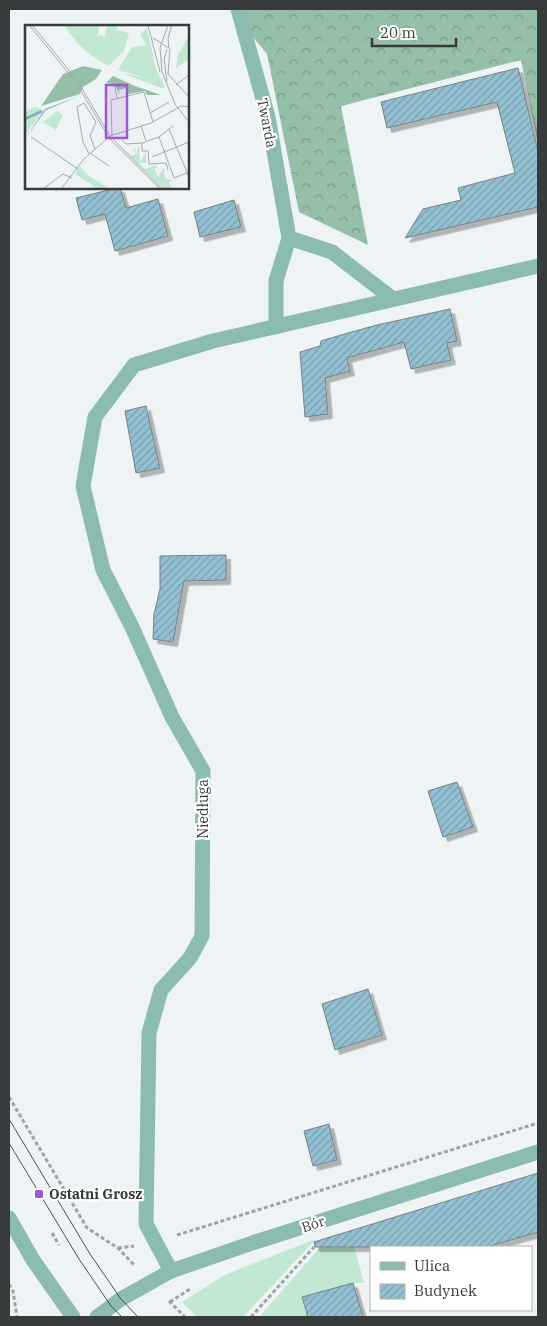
<svg xmlns="http://www.w3.org/2000/svg" width="547" height="1326" viewBox="0 0 547 1326" font-family="'IBM Plex Serif',serif">
	<defs>
		<pattern id="forest-crowns" width="20" height="18" patternUnits="userSpaceOnUse" patternTransform="scale(1.25)"><rect width="20" height="18" fill="#96bfa7"/><path d="M2 6a3 3 0 1 1 6 0M12 15a3 3 0 1 1 6 0" fill="none" stroke="#7b9c89"/></pattern>
		<pattern id="building-hatch" width="6" height="6" patternUnits="userSpaceOnUse" patternTransform="scale(1.25)"><rect width="6" height="6" fill="#93c1d3"/><path d="M-1 1l2-2M0 6l6-6M5 7l2-2" fill="none" stroke="#799eac"/></pattern>
		<filter id="shadow"><feDropShadow dx="4.5" dy="4.5" stdDeviation="0" flood-color="#0004"/></filter>
	</defs>
	<rect width="100%" height="100%" fill="#eef4f5"/>
	<!-- grass -->
	<g fill="#c2e8d2">
		<path d="M 350,1231 L 364,1283 L 353,1283 L 302,1297 L 308,1317 L 259,1317 L 330,1236 Z"/>
		<path d="M 316,1239 L 243,1317 L 197,1317 L 182,1302 L 223,1276 L 239,1269 Z"/>
	</g>
	<!-- forest -->
	<path fill="url(#forest-crowns)" d="M 230,9 L 538,9 L 538,143 L 521,60 L 341,106 L 368,245 L 299,212 L 267,54 Z"/>
	<!-- building -->
	<g fill="url(#building-hatch)" stroke="#7a7f81" filter="url(#shadow)">
		<path d="M 518,68 L 538,151 L 538,207 L 405,238 L 423,209 L 461,200 L 458,188 L 515,173 L 497,102 L 387,128 L 381,102 Z"/>
		<path d="M 117,188 L 120,188 L 126,208 L 158,199 L 168,236 L 115,251 L 105,214 L 82,220 L 76,198 Z"/>
		<path d="M 234,200 L 241,227 L 200,237 L 194,212 Z"/>
		<path d="M 450,309 L 457,341 L 447,343 L 451,360 L 411,369 L 404,342 L 347,358 L 350,371 L 325,378 L 328,414 L 305,417 L 300,352 L 320,346 L 321,341 L 341,335 L 377,325 Z"/>
		<path d="M 146,406 L 160,468 L 136,473 L 125,411 Z"/>
		<path d="M 226,555 L 226,580 L 184,581 L 173,642 L 153,639 L 154,614 L 160,589 L 160,556 Z"/>
		<path d="M 457,782 L 473,827 L 443,837 L 428,791 Z"/>
		<path d="M 368,989 L 382,1035 L 335,1050 L 322,1004 Z"/>
		<path d="M 329,1124 L 337,1160 L 313,1166 L 304,1131 Z"/>
		<path d="M 538,1173 L 538,1232 L 487,1247 L 315,1247 L 314,1242 Z"/>
		<path d="M 353,1283 L 363,1317 L 308,1317 L 302,1297 Z"/>
	</g>
	<g fill="none" stroke-linecap="round" stroke-linejoin="round">
		<!-- path -->
		<g stroke="#9ea3a3" stroke-width="3" stroke-dasharray="4 2.5" stroke-linecap="butt">
			<path d="M 9,1097 L 87,1228 L 118,1248 L 135,1266"/>
			<path d="M 52,1233 L 59,1245"/>
			<path d="M 177,1235 L 538,1123"/>
			<path d="M 118,1248 L 134,1246"/>
			<path d="M 9,1284 L 13,1291 L 17,1317"/>
			<path d="M 169,1301 L 185,1317"/>
			<path d="M 170,1302 L 190,1289"/>
			<path d="M 251,1317 L 314,1247"/>
		</g>
		<!-- minor -->
		<g stroke="#8cbbb2" stroke-width="15">
			<path d="M 238,9 L 268,117 L 289,238 L 276,281 L 276,327"/>
			<path d="M 289,238 L 332,252 L 393,299"/>
			<path d="M 9,1218 L 33,1260 L 73,1317"/>
			<path d="M 171,1271 L 146,1224 L 149,1033 L 161,990 L 190,958 L 202,936 L 203,771 L 172,717 L 132,627 L 103,570 L 83,486 L 95,417 L 134,365 L 213,341 L 538,266"/>
			<path d="M 97,1317 L 121,1299 L 171,1271 L 255,1242 L 538,1152"/>
		</g>
		<!-- tram -->
		<g stroke="#4c4f4f" stroke-width="1">
			<path d="M 9,1119 L 90,1254 L 121,1299 L 138,1317"/>
			<path d="M 9,1143 L 79,1259 L 111,1306 L 122,1317"/>
		</g>
	</g>
	<!-- markers -->
	<rect fill="#9e59cd" stroke="#fff" stroke-width="2" x="34" y="1189" width="10" height="10" rx="2.5"/>
	<g text-anchor="middle" dominant-baseline="central" stroke-width="4.5" stroke-linejoin="round" paint-order="stroke">
		<!-- street labels -->
		<g font-size="14" fill="#383b3b" stroke="#fff">
			<text transform="translate(267 123) rotate(79)">Twarda</text>
			<text transform="translate(203 809) rotate(-90)">Niedługa</text>
			<text transform="translate(313 1224) rotate(-18)">Bór</text>
		</g>
		<!-- poi labels -->
		<g font-size="14" font-weight="bold" fill="#383b3b" stroke="#fff" text-anchor="start">
			<text x="49" y="1194">Ostatni Grosz</text>
		</g>
	</g>
	<!-- overview -->
	<g transform="translate(25 25)">
		<rect width="164" height="164" fill="#eef4f5"/>
		<path d="M 10,82 L 18,86 L 0,110 L 0,87 ZM 32,86 L 38,90 L 31,105 L 18,97 ZM 91,117 L 106,131 L 111,129 L 109,125 L 110,121 L 111,131 L 114,119 L 115,137 L 121,127 L 121,138 L 113,138 L 120,144 L 131,140 L 132,143 L 129,143 L 133,152 L 139,143 L 140,153 L 148,156 L 144,157 L 146,164 L 138,164 ZM 55,141 L 61,149 L 85,164 L 74,164 L 50,149 Z" fill="#c2e8d2"/>
		<path d="M 58,41 L 77,45 L 71,54 L 58,62 L 55,69 L 16,81 L 38,49 ZM 88,51 L 110,61 L 136,70 L 122,70 L 120,66 L 103,69 L 101,63 L 94,65 L 95,70 L 89,59 L 81,58 Z" fill="#96bfa7"/>
		<path d="M 82,0 L 92,0 L 92,5 L 104,8 L 99,26 L 83,41 L 67,31 L 70,14 L 74,10 L 80,11 ZM 122,3 L 131,44 L 140,62 L 136,63 L 97,48 L 122,53 L 127,45 L 122,21 L 115,9 Z" fill="#c2e8d2"/>
		<path d="M 39,0 L 75,0 L 67,31 L 53,19 ZM 163,12 L 164,34 L 151,43 L 153,30 ZM 122,20 L 127,45 L 122,53 L 93,45 L 107,22 Z" fill="#c2e8d2"/>
		<path d="M 57,70 L 21,85 L 0,114 L 20,84 Z" fill="#89aac7"/>
		<path fill="none" stroke="#89aac7" stroke-width="2.5" d="M 0,94 L 17,86"/>
		<path fill="none" stroke="#a5aaab" stroke-width="1" d="M 4,0 L 50,56 L 84,113 L 135,164M 7,0 L 52,55 L 85,111 L 137,164M 123,0 L 135,47M 143,0 L 135,23 L 137,47 L 150,79 L 164,97M 128,13 L 144,23 L 143,13 L 147,0M 145,23 L 143,49 L 164,72M 142,24 L 139,34 L 142,57M 89,58 L 92,73M 151,60 L 164,50M 125,88 L 144,77M 116,101 L 121,116M 144,104 L 164,152M 87,110 L 86,75 L 119,67 L 128,97M 6,112 L 53,144M 134,112 L 149,153 L 164,147M 97,115 L 101,119 L 117,118 L 134,112 L 148,101M 117,118 L 117,126 L 123,126 L 124,139 L 141,138 L 143,145M 65,128 L 84,141M 64,129 L 58,117 L 52,82 L 59,78 L 71,97 L 65,111 L 70,124M 127,132 L 164,117M 18,164 L 38,149 L 47,153M 36,164 L 59,134 L 85,111 L 126,98 L 156,81 L 164,82"/>
		<path fill="#9e59cd" fill-opacity="0.15" stroke="#9e59cd" stroke-width="2.5" d="M 81,60 L 102,60 L 102,113 L 81,113 Z"/>
		<rect width="164" height="164" fill="none" stroke="#383b3b" stroke-width="2.5"/>
	</g>
	<!-- border -->
	<rect width="547" height="1326" fill="none" stroke="#383b3b" stroke-width="20"/>
	<!-- legend -->
	<rect x="370" y="1246" width="162" height="65" fill="#ffffff" stroke="#afb1b1"/>
	<rect x="380" y="1262" width="25" height="8" fill="#8cbbb2" stroke="#afb1b1"/>
	<text x="414" y="1271" font-size="15" fill="#383b3b">Ulica</text>
	<rect x="380" y="1284" width="25" height="15" fill="url(#building-hatch)" stroke="#afb1b1"/>
	<text x="414" y="1296" font-size="15" fill="#383b3b">Budynek</text>
	<!-- scale -->
	<path d="M372 38v8h84v-8" fill="none" stroke="#383b3b" stroke-width="2.5"/>
	<text x="380" y="38" font-size="15" fill="#383b3b" stroke="#ffffff" stroke-width="4" paint-order="stroke">20 m</text>
</svg>
